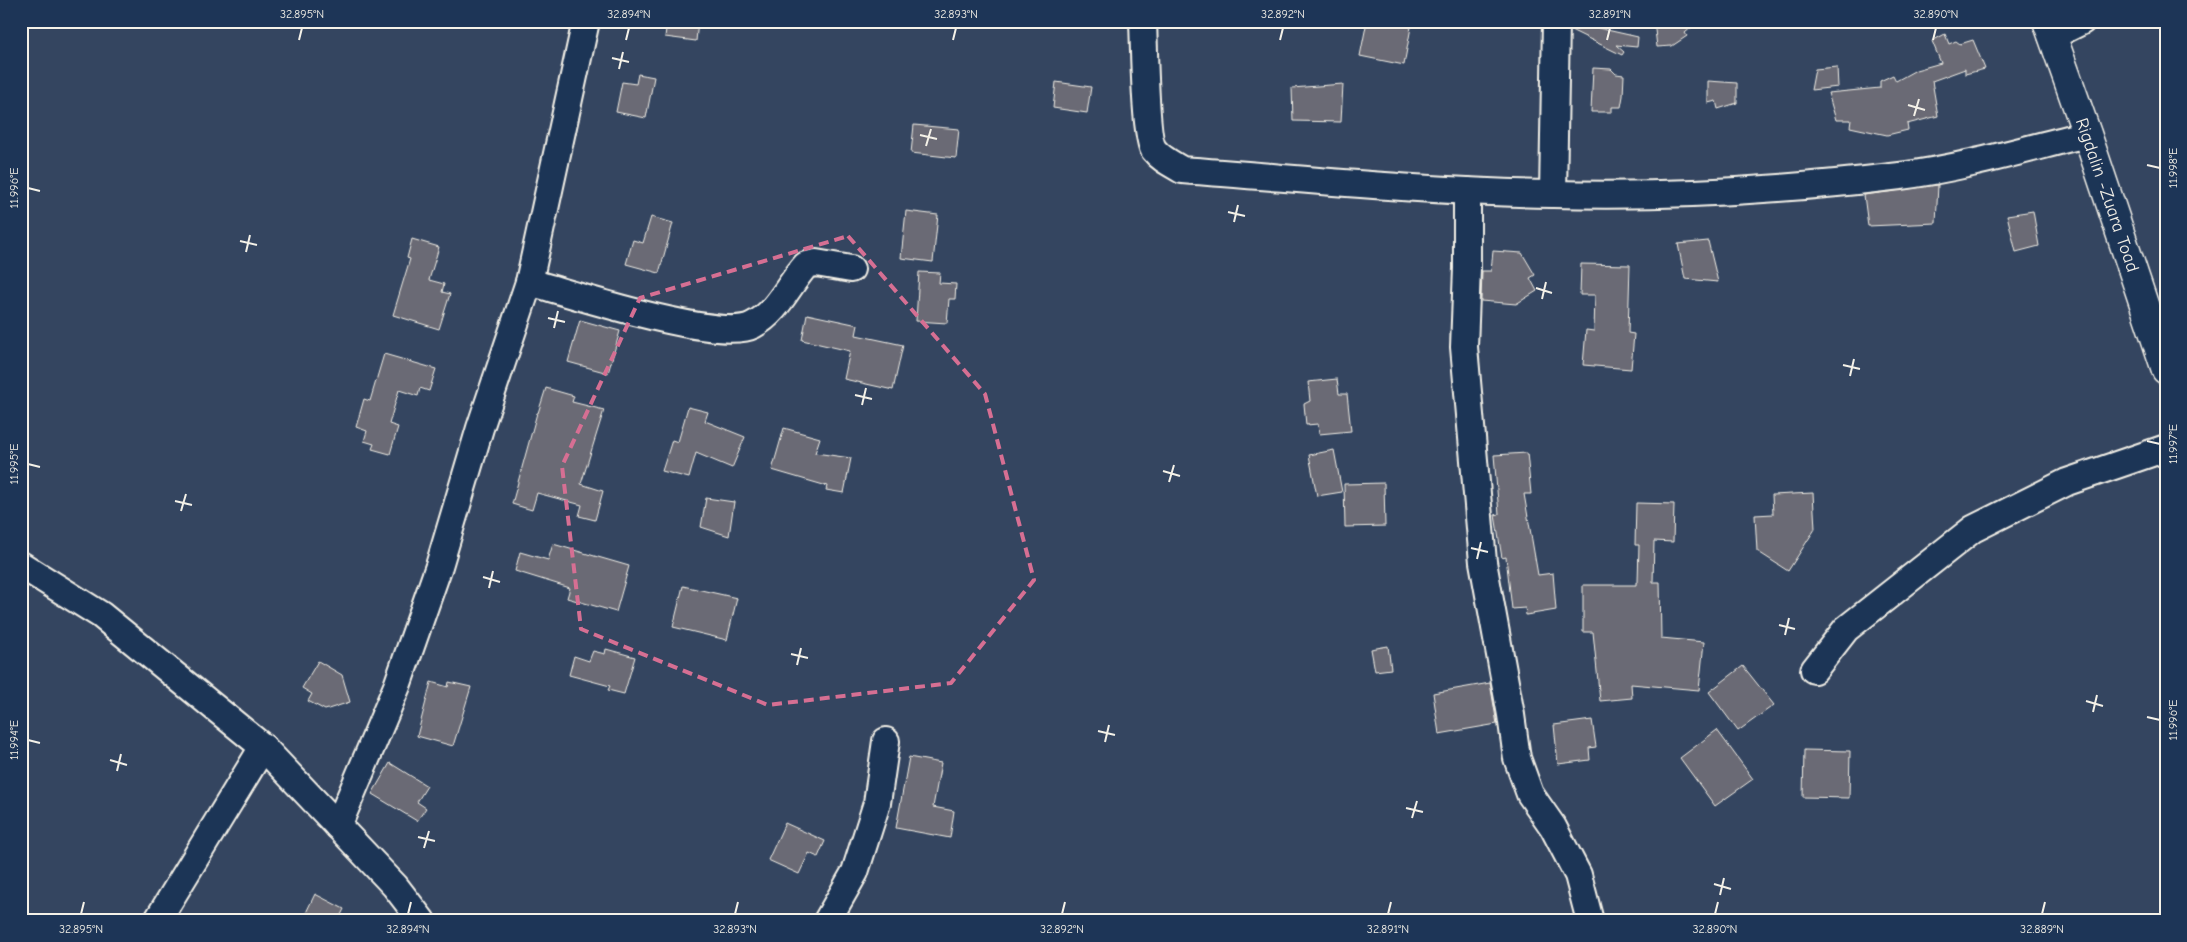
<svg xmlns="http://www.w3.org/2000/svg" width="2187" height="942" viewBox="0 0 2187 942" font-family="'Comic Neue',sans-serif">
	<rect width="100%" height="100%" fill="#344560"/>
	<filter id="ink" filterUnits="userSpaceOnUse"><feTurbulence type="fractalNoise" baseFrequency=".02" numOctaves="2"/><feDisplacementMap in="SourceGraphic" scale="10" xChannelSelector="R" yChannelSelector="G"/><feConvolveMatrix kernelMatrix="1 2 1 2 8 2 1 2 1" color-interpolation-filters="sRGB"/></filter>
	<g filter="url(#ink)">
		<!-- building -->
		<g fill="#6b6a74" stroke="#f4f1e8">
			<path d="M 667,21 L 698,21 L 696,41 L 665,37 Z"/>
			<path d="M 1367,21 L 1382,21 L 1411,27 L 1404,65 L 1360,56 Z"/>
			<path d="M 1587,21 L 1591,21 L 1598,28 L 1638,37 L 1637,47 L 1616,45 L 1624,52 L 1622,55 L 1571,30 L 1571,22 L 1585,25 Z"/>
			<path d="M 1654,21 L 1699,21 L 1685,33 L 1687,36 L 1672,46 L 1657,47 Z"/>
			<path d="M 1945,34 L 1949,44 L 1956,41 L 1960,44 L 1973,40 L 1985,69 L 1965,74 L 1965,69 L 1932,81 L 1938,116 L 1907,124 L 1908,130 L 1887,135 L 1850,127 L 1851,120 L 1836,120 L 1828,93 L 1880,88 L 1880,81 L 1893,75 L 1896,81 L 1916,70 L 1941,63 L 1932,41 Z"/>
			<path d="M 1837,67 L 1838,87 L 1811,90 L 1815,69 Z"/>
			<path d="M 1593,68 L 1611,69 L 1616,74 L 1624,75 L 1623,96 L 1621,107 L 1612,107 L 1612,112 L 1591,112 Z"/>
			<path d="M 638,74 L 654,77 L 646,118 L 616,112 L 622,82 L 636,84 Z"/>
			<path d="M 1708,81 L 1737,83 L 1737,103 L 1718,109 L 1716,101 L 1708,103 Z"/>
			<path d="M 1056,82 L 1091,87 L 1087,113 L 1053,108 Z"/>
			<path d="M 1343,84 L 1341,122 L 1293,121 L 1292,88 Z"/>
			<path d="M 914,125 L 959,129 L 956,158 L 911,153 Z"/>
			<path d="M 1938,185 L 1936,223 L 1868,226 L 1864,195 Z"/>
			<path d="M 906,211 L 938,215 L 933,262 L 901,258 Z"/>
			<path d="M 2033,211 L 2039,246 L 2016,252 L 2007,215 Z"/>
			<path d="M 651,217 L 673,223 L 659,273 L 626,264 L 633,240 L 643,243 Z"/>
			<path d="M 412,239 L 439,247 L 429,280 L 444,284 L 442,292 L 450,294 L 439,329 L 393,315 L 410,259 L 407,258 Z"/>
			<path d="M 1708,241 L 1718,282 L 1685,279 L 1678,244 Z"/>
			<path d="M 1493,251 L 1522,253 L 1535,275 L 1530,278 L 1537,291 L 1516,304 L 1481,301 L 1482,271 L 1491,271 Z"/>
			<path d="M 1581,264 L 1630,265 L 1628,333 L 1634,334 L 1631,369 L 1583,365 L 1586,330 L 1594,331 L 1595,295 L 1580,295 Z"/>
			<path d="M 919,272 L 940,273 L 939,283 L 956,284 L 955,299 L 949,299 L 947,323 L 916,321 Z"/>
			<path d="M 807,314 L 858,325 L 856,335 L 903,345 L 893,390 L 844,379 L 850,351 L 802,340 Z"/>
			<path d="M 580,320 L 620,331 L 608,373 L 568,362 Z"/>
			<path d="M 384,354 L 436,369 L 429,391 L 420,388 L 418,396 L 399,390 L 389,424 L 398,427 L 390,454 L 372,449 L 374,444 L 364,441 L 367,431 L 356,427 L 364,399 L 370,401 Z"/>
			<path d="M 1337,379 L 1339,394 L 1347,394 L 1351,431 L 1319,434 L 1318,424 L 1306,425 L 1304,404 L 1310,401 L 1308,382 Z"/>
			<path d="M 546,388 L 574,396 L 572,402 L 604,410 L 581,484 L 603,491 L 595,520 L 579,516 L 582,505 L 537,493 L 532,510 L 512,504 L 537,413 L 538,413 Z"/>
			<path d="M 688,407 L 708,412 L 705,421 L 745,437 L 732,468 L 696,453 L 689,478 L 662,471 L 672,440 L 678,442 Z"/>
			<path d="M 784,428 L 820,438 L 815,453 L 851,458 L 844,493 L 826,490 L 827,486 L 772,470 Z"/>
			<path d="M 1334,450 L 1342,492 L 1317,496 L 1309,455 Z"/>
			<path d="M 1527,453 L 1531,494 L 1524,494 L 1538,575 L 1553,573 L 1556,610 L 1526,615 L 1525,608 L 1512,609 L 1506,557 L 1502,558 L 1495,515 L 1499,514 L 1494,455 Z"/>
			<path d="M 1384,483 L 1385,526 L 1345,527 L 1344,484 Z"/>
			<path d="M 1813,493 L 1815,529 L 1788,571 L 1757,551 L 1755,515 L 1773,514 L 1772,495 Z"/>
			<path d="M 706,498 L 734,502 L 729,536 L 701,527 Z"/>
			<path d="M 1636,503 L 1674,504 L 1673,542 L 1654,541 L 1653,582 L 1660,582 L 1661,638 L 1704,642 L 1699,690 L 1631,684 L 1632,698 L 1600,701 L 1593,632 L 1583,632 L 1583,585 L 1636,585 L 1636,582 L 1638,582 L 1639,545 L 1635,545 Z"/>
			<path d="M 553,544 L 629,566 L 616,612 L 567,598 L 570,588 L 515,571 L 520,552 L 548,560 Z"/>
			<path d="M 683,586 L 737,598 L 727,640 L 673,627 Z"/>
			<path d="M 1388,646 L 1391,669 L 1375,671 L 1371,649 Z"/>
			<path d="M 606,649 L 635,657 L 624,694 L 608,690 L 610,686 L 569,675 L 574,656 L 589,661 L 593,651 L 605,654 Z"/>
			<path d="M 318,661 L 342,675 L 350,702 L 325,710 L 308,701 L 312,694 L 302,688 Z"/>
			<path d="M 1743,666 L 1774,705 L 1738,731 L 1709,692 Z"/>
			<path d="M 431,682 L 448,687 L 449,682 L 471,687 L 453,746 L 417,736 Z"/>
			<path d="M 1490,683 L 1497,724 L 1439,734 L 1433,693 Z"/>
			<path d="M 1592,720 L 1596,747 L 1589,748 L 1590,760 L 1558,764 L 1554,725 Z"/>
			<path d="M 1717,730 L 1753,779 L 1715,806 L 1680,758 Z"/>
			<path d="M 1804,750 L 1850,751 L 1849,798 L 1803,797 Z"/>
			<path d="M 909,757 L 941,763 L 933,807 L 954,811 L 950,838 L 896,828 Z"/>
			<path d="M 390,763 L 427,786 L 417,802 L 426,808 L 417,821 L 372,794 Z"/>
			<path d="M 785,823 L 825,841 L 818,857 L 809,853 L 799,874 L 768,860 Z"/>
			<path d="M 315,894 L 344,909 L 338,921 L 302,921 Z"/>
		</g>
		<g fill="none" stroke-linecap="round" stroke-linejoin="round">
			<!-- minor casing -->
			<g stroke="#f4f1e8" stroke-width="30">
				<g id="minor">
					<path d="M 1143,21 C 1144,42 1145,138 1154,150 C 1161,159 1172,164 1182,170 C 1306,179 1429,192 1553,194 C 1669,197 1785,190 1900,176 C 1963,168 2026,149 2087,134"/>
					<path d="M 2052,36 L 2082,21"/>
					<path d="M 1467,191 L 1467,268 L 1464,347 L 1483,562 L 1511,715 L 1517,758 L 1530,794 L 1553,827 L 1578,875 L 1590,921"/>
					<path d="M 1553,194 L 1556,21"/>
					<path d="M 529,282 C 570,293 720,343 753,325 C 778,312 788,285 806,265 L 816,263 L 851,269"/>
					<path d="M 21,565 L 101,615 L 263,747 L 395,886 L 422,921"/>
					<path d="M 1814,670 L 1846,629 L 1973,529 L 2067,482 L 2166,448"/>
					<path d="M 338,826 L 397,686 L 439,566 L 480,428 L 529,282 L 586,21"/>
					<path d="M 157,921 L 263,747"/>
					<path d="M 827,921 L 855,872 L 877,803 L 886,741"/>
				</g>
			</g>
			<!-- major casing -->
			<g stroke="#f4f1e8" stroke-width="31">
				<path id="major" d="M 2047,21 L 2087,134 L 2166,370"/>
			</g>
			<!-- minor -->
			<use href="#minor" stroke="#1d3557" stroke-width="26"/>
			<!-- major -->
			<use href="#major" stroke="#1d3557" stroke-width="28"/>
		</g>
	</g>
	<!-- marked area -->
	<path fill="none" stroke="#d66f93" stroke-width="4" stroke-dasharray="10 6" stroke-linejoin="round" d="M 848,236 L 985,394 L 1034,580 L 951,683 L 768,705 L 581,629 L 562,466 L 640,298 Z"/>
	<!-- ticks -->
	<path fill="none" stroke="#f4f1e8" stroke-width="2" d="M 299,40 L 302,28M 626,40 L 629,28M 953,40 L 956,28M 1280,40 L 1283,28M 1607,40 L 1610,28M 1933,40 L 1936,28M 612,58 L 629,62M 619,69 L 623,52M 1908,105 L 1925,110M 1914,116 L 1919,99M 920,135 L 937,139M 926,146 L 931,129M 2147,165 L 2160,168M 28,188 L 40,191M 1228,212 L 1245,216M 1234,222 L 1238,205M 240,241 L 257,245M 246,252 L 250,235M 1536,288 L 1552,293M 1542,299 L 1546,282M 548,318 L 565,322M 554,328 L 558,311M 1843,365 L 1860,369M 1850,376 L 1854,359M 855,395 L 872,399M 862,405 L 866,388M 2147,441 L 2160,444M 28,464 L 40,467M 1163,471 L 1180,476M 1169,482 L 1174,465M 175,501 L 192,505M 181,511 L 186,494M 1471,548 L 1488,552M 1477,559 L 1481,542M 483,577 L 500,582M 489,588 L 493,571M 1779,625 L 1795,629M 1785,635 L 1789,618M 791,654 L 808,658M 797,665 L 801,648M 2086,701 L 2103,706M 2093,712 L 2097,695M 2147,717 L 2160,720M 1098,731 L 1115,735M 28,740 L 40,743M 1105,742 L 1109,725M 110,760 L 127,765M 117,771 L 121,754M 1406,808 L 1423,812M 1412,818 L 1417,801M 418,837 L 435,841M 424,848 L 429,831M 1714,884 L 1731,889M 1720,895 L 1724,878M 81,914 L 84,902M 408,914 L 411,902M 735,914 L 738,902M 1062,914 L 1065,902M 1388,914 L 1391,902M 1715,914 L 1718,902M 2042,914 L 2045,902"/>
	<g text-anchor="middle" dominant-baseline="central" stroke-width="4.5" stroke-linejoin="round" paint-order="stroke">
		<!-- street labels -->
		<g font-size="18" fill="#f4f1e8" stroke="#1d3557">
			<text transform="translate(2107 195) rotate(71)">Rigdalin -Zuara Toad</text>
		</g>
	</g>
	<!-- margin -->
	<rect width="2187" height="942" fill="none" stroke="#1d3557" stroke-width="55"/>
	<rect x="28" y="28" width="2132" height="886" fill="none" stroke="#f4f1e8" stroke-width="2"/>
	<g font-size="12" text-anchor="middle" fill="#f4f1e8">
		<text x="302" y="18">32.895°N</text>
		<text x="629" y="18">32.894°N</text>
		<text x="956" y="18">32.893°N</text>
		<text x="1283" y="18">32.892°N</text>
		<text x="1610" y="18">32.891°N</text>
		<text x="1936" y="18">32.890°N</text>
		<text transform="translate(2173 168) rotate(-90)" y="4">11.998°E</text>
		<text transform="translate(14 188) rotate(-90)" y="4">11.996°E</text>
		<text transform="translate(2173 444) rotate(-90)" y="4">11.997°E</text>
		<text transform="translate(14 464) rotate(-90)" y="4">11.995°E</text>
		<text transform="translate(2173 720) rotate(-90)" y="4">11.996°E</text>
		<text transform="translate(14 740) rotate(-90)" y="4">11.994°E</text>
		<text x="81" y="933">32.895°N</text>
		<text x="408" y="933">32.894°N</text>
		<text x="735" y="933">32.893°N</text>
		<text x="1062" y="933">32.892°N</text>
		<text x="1388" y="933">32.891°N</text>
		<text x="1715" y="933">32.890°N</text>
		<text x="2042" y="933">32.889°N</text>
	</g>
</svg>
